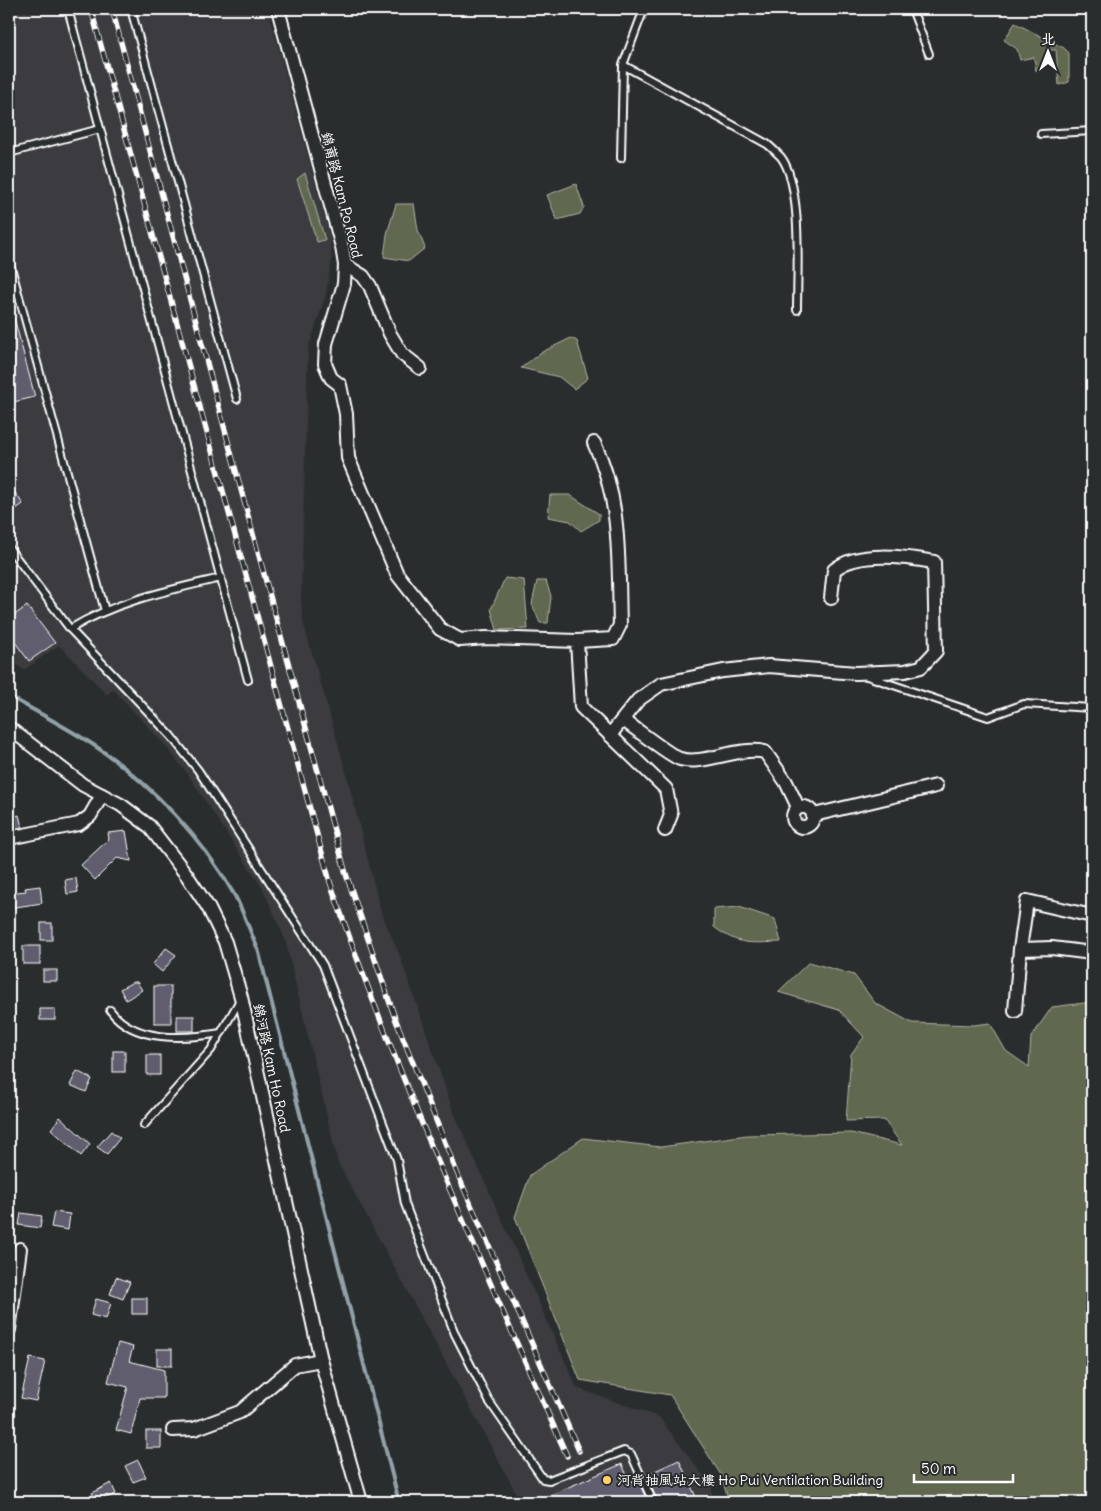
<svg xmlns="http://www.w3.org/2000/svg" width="1101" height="1511" viewBox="0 0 1101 1511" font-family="Delius,'LXGW WenKai TC',sans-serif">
	<rect width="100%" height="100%" fill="#2a2d2e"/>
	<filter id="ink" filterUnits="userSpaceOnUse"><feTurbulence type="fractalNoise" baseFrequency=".02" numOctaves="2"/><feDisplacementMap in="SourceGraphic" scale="10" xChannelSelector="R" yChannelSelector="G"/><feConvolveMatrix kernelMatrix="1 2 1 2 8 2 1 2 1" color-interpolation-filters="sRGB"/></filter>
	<g filter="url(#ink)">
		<!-- built -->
		<path fill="#3a3b41" d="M 9,9 L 268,9 L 330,236 L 332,261 L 325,298 L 308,349 L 301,599 L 303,622 L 345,768 L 381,912 L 400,956 L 454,1113 L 577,1388 L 659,1417 L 712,1487 L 712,1502 L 521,1502 L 338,1163 L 285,939 L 263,889 L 187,773 L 162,742 L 113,689 L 107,695 L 59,645 L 24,670 L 9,660 Z"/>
		<!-- green -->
		<g fill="#61694f" stroke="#b0b4a7">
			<path d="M 1015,23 L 1064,48 L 1069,53 L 1069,82 L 1059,85 L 1056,50 L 1046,50 L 1044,67 L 1036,71 L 1034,57 L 1020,60 L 1017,49 L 1004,40 Z"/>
			<path d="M 305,173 L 325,240 L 317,242 L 297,179 Z"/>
			<path d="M 576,184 L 584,207 L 580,214 L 557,220 L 547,195 Z"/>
			<path d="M 396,204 L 414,204 L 418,230 L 425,248 L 409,261 L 384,257 L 387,234 Z"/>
			<path d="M 571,338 L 577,341 L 588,378 L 574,389 L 559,377 L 521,368 L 540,353 Z"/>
			<path d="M 550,495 L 570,495 L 599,514 L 599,520 L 581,531 L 570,521 L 548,517 Z"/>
			<path d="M 505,578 L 524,580 L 528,629 L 497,630 L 491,609 Z"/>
			<path d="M 537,581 L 546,581 L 551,596 L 548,623 L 540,623 L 532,604 Z"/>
			<path d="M 739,907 L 775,919 L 781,942 C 750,943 739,946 714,927 L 714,909 Z"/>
			<path d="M 809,962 L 854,975 L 875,1003 L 912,1023 L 974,1025 L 990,1023 L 1006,1051 L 1029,1067 L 1031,1037 L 1052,1007 L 1092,1002 L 1092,1502 L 729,1502 L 721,1475 L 670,1395 L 580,1380 L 515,1217 L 530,1175 L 583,1138 L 661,1147 L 747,1135 L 851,1133 L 902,1145 L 884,1120 L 846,1121 L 851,1054 L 864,1037 L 839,1010 L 778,992 Z"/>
		</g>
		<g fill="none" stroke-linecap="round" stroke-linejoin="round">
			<!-- stream -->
			<path stroke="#92a2a9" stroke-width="4" d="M 9,696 C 38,713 70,729 98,748 C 152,785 203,839 235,896 C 244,913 250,932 258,949 L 399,1502"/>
		</g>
		<!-- building -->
		<g fill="#615d6e" stroke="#fff">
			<path d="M 12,310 L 35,397 L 9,403 L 9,311 Z"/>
			<path d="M 9,484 L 23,504 L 9,514 Z"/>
			<path d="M 27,606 L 55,643 L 29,661 L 9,634 L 9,619 Z"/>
			<path d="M 19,815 L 22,827 L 9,830 L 9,818 Z"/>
			<path d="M 126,831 L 131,861 L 117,858 L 95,880 L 81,865 L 109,839 L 108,833 Z"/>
			<path d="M 76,878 L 78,892 L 67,894 L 65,880 Z"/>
			<path d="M 40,886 L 42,903 L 9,908 L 9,893 L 26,891 L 25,888 Z"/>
			<rect x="41" y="923" width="11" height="17"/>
			<rect x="23" y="946" width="17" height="18"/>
			<path d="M 166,948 L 176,955 L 162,972 L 153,964 Z"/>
			<rect x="43" y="970" width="14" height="11"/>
			<path d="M 133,982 L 137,982 L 142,990 L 126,1000 L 120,989 Z"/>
			<rect x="154" y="986" width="17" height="37"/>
			<rect x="40" y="1009" width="15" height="11"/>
			<rect x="177" y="1016" width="17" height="15"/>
			<rect x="113" y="1051" width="12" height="21"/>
			<rect x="147" y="1055" width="13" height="20"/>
			<path d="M 77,1071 L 92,1079 L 86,1092 L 70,1085 Z"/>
			<path d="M 60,1117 L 90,1144 L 81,1156 L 51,1129 Z"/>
			<path d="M 111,1131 L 120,1138 L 107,1154 L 97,1147 Z"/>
			<path d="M 54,1212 L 70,1214 L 68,1230 L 51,1227 Z"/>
			<path d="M 21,1213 L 42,1216 L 40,1228 L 19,1225 Z"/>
			<path d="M 116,1277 L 130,1282 L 123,1299 L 110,1294 Z"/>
			<rect x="132" y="1298" width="15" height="16"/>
			<path d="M 96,1299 L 111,1303 L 106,1319 L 91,1315 Z"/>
			<path d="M 118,1343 L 133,1347 L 129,1361 L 164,1370 L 164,1398 L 140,1398 L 131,1434 L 116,1430 L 128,1387 L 108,1382 Z"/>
			<rect x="157" y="1349" width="15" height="17"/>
			<path d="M 30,1358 L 45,1361 L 36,1401 L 21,1398 Z"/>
			<rect x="146" y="1431" width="15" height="17"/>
			<path d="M 138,1460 L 146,1477 L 133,1482 L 125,1466 Z"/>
			<path d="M 679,1460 L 696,1497 L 685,1502 L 658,1502 L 646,1475 Z"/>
			<path d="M 622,1464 L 630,1482 L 637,1479 L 648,1502 L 534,1502 Z"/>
			<path d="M 111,1483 L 116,1494 L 97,1502 L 92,1493 Z"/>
		</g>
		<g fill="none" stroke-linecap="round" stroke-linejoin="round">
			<!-- lane casing -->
			<g stroke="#fff" stroke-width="10">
				<g id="lane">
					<path d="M 68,9 L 248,680"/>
					<path d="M 131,9 L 237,399"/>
					<path d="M 912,9 L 929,54"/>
					<path d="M 1086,9 L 1092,12"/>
					<path d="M 623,65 L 767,144 C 772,148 777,153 781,157 C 803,186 797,273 797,310"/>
					<path d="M 1041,134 L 1092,131"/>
					<path d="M 9,153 L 100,129"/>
					<path d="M 621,158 L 623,65 L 644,9"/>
					<path d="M 9,260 L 105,611"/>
					<path d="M 9,548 L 70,629 L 171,736 L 198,770 L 323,965 L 397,1160 L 405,1204 L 455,1334 L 489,1401 L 543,1479 L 549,1480 L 624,1451 L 631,1454 L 653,1502"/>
					<path d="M 70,629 C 116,601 170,590 221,578"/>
					<path d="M 867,676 L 988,717 L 1024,704 L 1092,708"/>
					<path d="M 110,1010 C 134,1043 185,1039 221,1033"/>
					<path d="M 144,1125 L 211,1050 L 240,1000"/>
				</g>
			</g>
			<!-- street casing -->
			<g stroke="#fff" stroke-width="16">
				<g id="street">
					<path d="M 278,9 L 342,247 L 345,265 L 344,284 L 326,344 L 325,364 L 331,378 L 340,385 L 346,414 L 348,458 L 397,574 L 440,629 L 460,640 L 486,638 L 577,641 L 581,707 L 666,789 L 671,815 L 665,830"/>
					<path d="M 345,265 L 363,276 L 370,286 L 390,334 L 402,354 L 420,368"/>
					<path d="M 577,641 L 613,639 L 620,625 C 618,563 622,500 594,443"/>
					<path d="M 623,720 C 634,727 670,756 680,759 C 703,766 737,746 765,752 L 786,782 L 798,807"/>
					<path d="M 9,728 L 83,785 L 121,805 L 149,826 L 186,874 L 208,907 L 225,942 L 241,997 L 321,1360 L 361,1502"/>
					<path d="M 610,735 L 638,700 L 661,684 L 723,671 L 769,666 L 856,673 L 905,671 L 921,667 L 936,651 L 934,562 C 906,557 857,550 834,570 L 831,598"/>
					<circle cx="803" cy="817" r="10"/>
					<path d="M 814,815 L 936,786"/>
					<path d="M 9,838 L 79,824 L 90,816 L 102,795"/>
					<path d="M 1020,949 L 1052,948 L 1092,953"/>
					<path d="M 1015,1011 L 1020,949 L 1027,901 L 1092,916"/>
					<path d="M 9,1330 L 20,1249"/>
					<path d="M 173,1430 L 194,1429 L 240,1412 L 295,1365 L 321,1360"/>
				</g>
			</g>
			<!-- lane -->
			<use href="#lane" stroke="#2a2d2e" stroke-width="6"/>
			<!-- street -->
			<use href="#street" stroke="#2a2d2e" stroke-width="12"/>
			<!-- rail casing -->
			<g stroke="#fff" stroke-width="5.5">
				<g id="rail">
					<path d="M 91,9 L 330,882 C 397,1078 483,1267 567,1456"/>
					<path d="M 112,9 L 247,512 L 346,874 L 395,1018 L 458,1175 L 579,1451"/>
				</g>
			</g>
			<!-- rail -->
			<use href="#rail" stroke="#2a2d2e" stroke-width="4" stroke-dasharray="11" stroke-linecap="butt"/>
		</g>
	</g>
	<!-- markers -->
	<circle fill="#ffd166" stroke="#2a2d2e" stroke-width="2" cx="607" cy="1480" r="5"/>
	<g text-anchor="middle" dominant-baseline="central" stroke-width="4" stroke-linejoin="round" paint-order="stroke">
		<!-- street labels -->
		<g font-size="14" fill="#fff" stroke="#2a2d2e">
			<text transform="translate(342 195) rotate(76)">錦莆路 Kam Po Road</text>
			<text transform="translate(272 1068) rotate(78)">錦河路 Kam Ho Road</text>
		</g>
		<!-- poi labels -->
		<g font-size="14" fill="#fff" stroke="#2a2d2e" text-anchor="start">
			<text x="617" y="1480">河背抽風站大樓 Ho Pui Ventilation Building</text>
		</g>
	</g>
	<!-- margin -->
	<rect width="1101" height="1511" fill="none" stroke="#2a2d2e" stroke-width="30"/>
	<rect x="15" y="15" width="1071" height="1481" fill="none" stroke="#fff" stroke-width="2" filter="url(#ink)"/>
	<!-- north arrow -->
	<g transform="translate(1048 52)" stroke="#2a2d2e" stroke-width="4" paint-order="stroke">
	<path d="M0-4L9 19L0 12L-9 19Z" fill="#ffffff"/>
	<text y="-8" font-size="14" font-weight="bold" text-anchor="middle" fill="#ffffff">北</text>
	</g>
	<!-- scale -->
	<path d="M914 1474v8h99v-8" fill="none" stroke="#ffffff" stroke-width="2.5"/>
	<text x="921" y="1474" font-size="15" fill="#ffffff" stroke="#2a2d2e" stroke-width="4" paint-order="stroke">50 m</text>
</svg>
